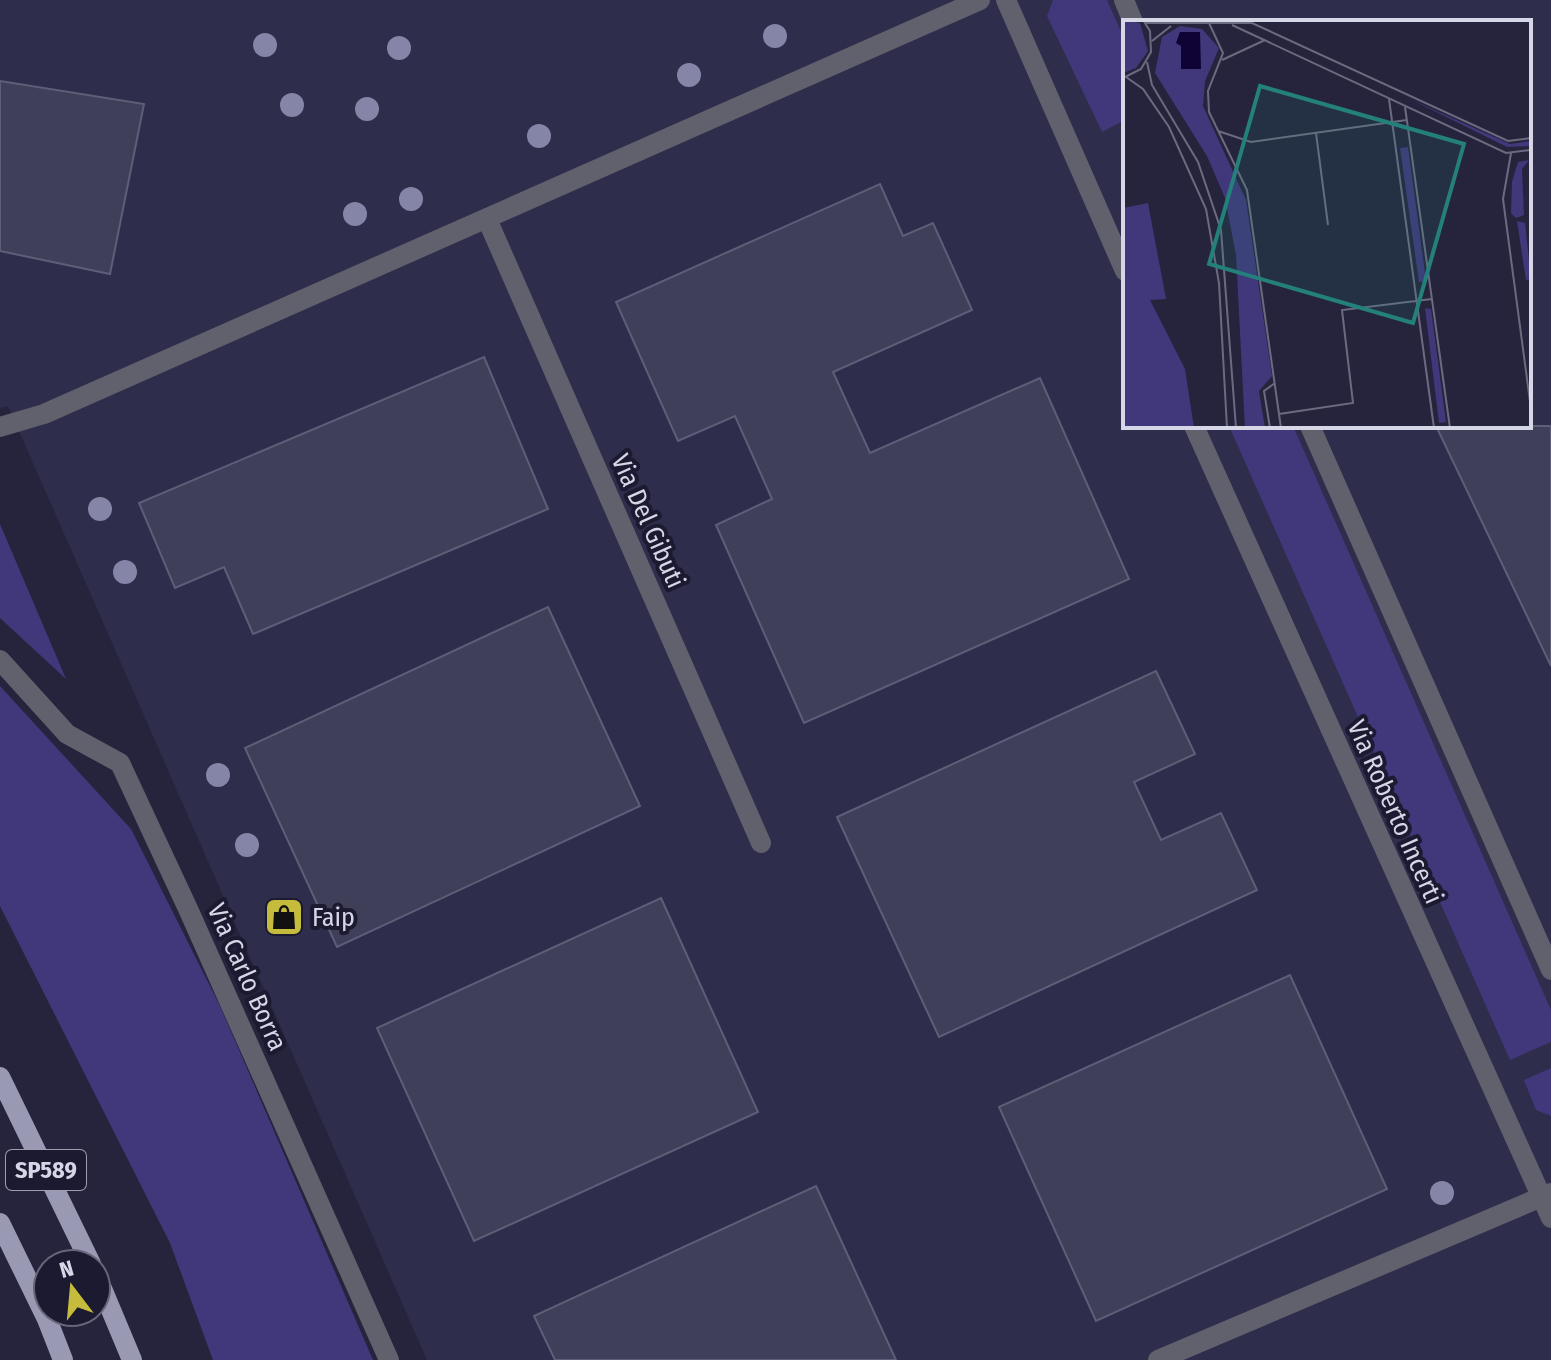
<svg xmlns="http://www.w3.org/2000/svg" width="1551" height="1360" viewBox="0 0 1551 1360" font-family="'Fira Sans Condensed',sans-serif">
	<rect width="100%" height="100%" fill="#25243c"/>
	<!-- built -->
	<path fill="#2e2d4b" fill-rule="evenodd" d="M 0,0 L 1551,0 L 1551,1360 L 427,1360 L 8,406 L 0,408 ZM 1125,22 L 1529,22 L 1529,426 L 1125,426 Z"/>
	<!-- green -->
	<g fill="#40387b">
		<path d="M 1053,0 L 1107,0 L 1125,41 L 1125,120 L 1102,132 L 1047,16 Z"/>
		<path d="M 1229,426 L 1293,426 L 1551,1010 L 1551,1042 L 1510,1060 Z"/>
		<path d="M 0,524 L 66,679 L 0,618 Z"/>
		<path d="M 0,686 L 131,829 L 220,1006 L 373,1360 L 213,1360 L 170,1243 L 0,906 Z"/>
		<path d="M 1551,1068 L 1551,1116 L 1536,1110 L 1524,1080 Z"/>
	</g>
	<!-- building -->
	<g fill="#3f3f59" stroke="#5e5e79" stroke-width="2">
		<path d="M 0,81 L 144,104 L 110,274 L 0,251 Z"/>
		<path d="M 880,184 L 903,236 L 933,223 L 972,310 L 833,372 L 870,453 L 1040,378 L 1129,579 L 804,723 L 716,525 L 772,499 L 735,416 L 678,441 L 616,302 Z"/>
		<path d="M 484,357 L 548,509 L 253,634 L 224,567 L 175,588 L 139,503 Z"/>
		<path d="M 1436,426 L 1551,426 L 1551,666 Z"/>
		<path d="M 548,607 L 640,806 L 337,947 L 245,748 Z"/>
		<path d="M 1156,671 L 1195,754 L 1134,782 L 1161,840 L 1221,813 L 1257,890 L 939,1037 L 837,817 Z"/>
		<path d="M 661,898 L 758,1112 L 474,1241 L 377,1028 Z"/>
		<path d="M 1290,975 L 1387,1189 L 1096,1321 L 999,1107 Z"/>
		<path d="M 816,1186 L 896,1360 L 555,1360 L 534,1316 Z"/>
	</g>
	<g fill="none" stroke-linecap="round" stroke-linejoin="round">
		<!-- minor -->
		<g stroke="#60616d" stroke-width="20">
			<path d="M 1006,0 L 1125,271"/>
			<path d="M 1124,0 L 1133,22"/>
			<path d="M 487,219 L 761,843"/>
			<path d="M 1194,426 L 1551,1218"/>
			<path d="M 1310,426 L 1551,970"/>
			<path d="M 0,427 L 44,414 L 980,0"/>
			<path d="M 0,660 L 67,734 L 120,763 L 189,911 L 389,1360"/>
			<path d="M 1158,1360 L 1551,1193"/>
		</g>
		<!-- major -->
		<g stroke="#9999b3" stroke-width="20">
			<path d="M 0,1077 L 91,1264"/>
			<path d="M 0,1223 L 47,1319 L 63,1360"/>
			<path d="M 96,1274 L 132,1360"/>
		</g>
	</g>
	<!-- trees -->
	<g fill="#8585a7">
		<circle cx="775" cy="36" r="12"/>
		<circle cx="265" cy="45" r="12"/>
		<circle cx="399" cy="48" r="12"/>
		<circle cx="689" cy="75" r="12"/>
		<circle cx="292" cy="105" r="12"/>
		<circle cx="367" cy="109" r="12"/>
		<circle cx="539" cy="136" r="12"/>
		<circle cx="411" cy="199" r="12"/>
		<circle cx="355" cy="214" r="12"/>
		<circle cx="100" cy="509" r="12"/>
		<circle cx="125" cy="572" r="12"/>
		<circle cx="218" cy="775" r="12"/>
		<circle cx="247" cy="845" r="12"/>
		<circle cx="1442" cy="1193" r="12"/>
	</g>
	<!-- icons -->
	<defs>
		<g id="shop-square" transform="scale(2)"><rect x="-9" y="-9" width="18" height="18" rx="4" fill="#c5bc3d" stroke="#1c1a31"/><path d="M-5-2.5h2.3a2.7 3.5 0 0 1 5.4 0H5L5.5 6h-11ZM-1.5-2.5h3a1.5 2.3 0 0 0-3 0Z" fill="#111"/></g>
	</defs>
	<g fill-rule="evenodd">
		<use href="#shop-square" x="284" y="917"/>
	</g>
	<g text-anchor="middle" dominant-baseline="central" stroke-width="8" stroke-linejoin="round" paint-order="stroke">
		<!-- shield labels -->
		<rect fill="#1c1a31" stroke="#9e9eb0" stroke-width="2" x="6" y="1150" width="80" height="40" rx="6"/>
		<g font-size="24" font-weight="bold" fill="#d5d6e6">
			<text x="46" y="1170">SP589</text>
		</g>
		<!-- street labels -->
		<g font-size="26" fill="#d5d6e6" stroke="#1c1a31">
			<text transform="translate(648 521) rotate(66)">Via Del Gibuti</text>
			<text transform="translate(1395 812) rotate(66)">Via Roberto Incerti</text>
			<text transform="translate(247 977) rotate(66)">Via Carlo Borra</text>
		</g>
		<!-- poi labels -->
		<g font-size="26" fill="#d5d6e6" stroke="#1c1a31" text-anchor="start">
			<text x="312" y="917">Faip</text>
		</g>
	</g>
	<!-- overview -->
	<g transform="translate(1123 20)">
		<rect width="408" height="408" fill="#25243c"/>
		<path d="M 0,0 L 17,3 L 25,31 L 13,48 L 0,53 ZM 57,6 L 79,9 L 96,28 L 82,61 L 80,86 L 123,180 L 149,356 L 136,371 L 142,408 L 122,408 L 113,235 L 102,178 L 84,136 L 32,53 L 39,17 ZM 287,79 L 387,124 L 408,121 L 408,126 L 384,127 ZM 285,127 L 303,261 L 296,262 L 277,128 ZM 406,140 L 399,149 L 401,195 L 393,198 L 388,193 L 389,162 L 395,142 ZM 25,183 L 43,279 L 27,280 L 62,349 L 71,408 L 0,408 L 0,188 ZM 394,201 L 402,203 L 408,259 L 403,260 ZM 302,288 L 308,289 L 323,402 L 316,403 Z" fill="#40387b"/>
		<path d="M 57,12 L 77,12 L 78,49 L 58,49 L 58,26 L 53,23 Z" fill="#0f0234"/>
		<path fill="none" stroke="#6b6b80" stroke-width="2" d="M 22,3 L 129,3 L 385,121 L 408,118M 86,3 L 100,33 L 85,71 L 86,92 L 124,170 L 158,408M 109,5 L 383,133 L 408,130M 29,21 L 48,6M 99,40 L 142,20M 24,42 L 29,65 L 75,142 L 98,210 L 113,408M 2,57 L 18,49 L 28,32 L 27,11 L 20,0M 3,57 L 20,69 L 46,107 L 83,189 L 96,263 L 104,408M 266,79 L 311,408M 282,87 L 327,408M 95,111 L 128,122 L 284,100M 193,113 L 205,205M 388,133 L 380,179 L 408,389M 156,394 L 230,383 L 219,290 L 309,279M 147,408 L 141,371 L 152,363"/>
		<path fill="#23807a" fill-opacity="0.15" stroke="#23807a" stroke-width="4" d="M 137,66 L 341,124 L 290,303 L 86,244 Z"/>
		<rect width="408" height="408" fill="none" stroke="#d5d6e6" stroke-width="4"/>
	</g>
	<!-- north arrow -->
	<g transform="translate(72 1288) rotate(344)"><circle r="38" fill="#1c1a31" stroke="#666579" stroke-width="2"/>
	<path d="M0-6L14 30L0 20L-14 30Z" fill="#c5bc3d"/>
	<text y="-12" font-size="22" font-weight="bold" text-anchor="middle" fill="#d5d6e6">N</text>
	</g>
</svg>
